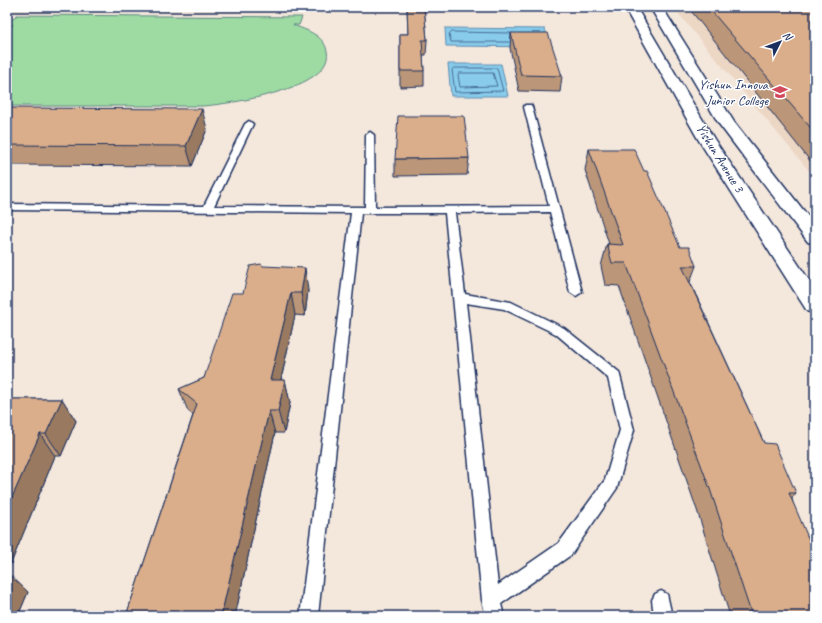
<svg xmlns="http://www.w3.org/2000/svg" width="822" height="623" viewBox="0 0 822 623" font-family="Caveat,sans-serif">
	<rect width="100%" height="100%" fill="#f4e7dc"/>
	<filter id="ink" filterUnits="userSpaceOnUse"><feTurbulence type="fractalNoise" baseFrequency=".025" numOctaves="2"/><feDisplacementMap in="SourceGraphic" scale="8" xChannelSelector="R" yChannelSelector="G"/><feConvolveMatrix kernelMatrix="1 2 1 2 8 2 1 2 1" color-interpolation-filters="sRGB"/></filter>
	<g filter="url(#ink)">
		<!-- built -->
		<path fill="#ecd6c4" d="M 673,7 L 815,7 L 815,178 Z"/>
		<!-- green -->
		<path fill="#9ddba3" stroke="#5c8580" d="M 17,15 L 302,17 L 299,25 L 293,25 C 306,30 324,35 327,51 C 335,89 229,104 203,106 L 7,106 L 7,26 L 13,25 L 7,24 Z"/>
		<!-- water -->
		<g fill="#88cbea" stroke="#5c8db2">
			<path d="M 445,28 L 545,29 L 550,47 L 446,46 Z"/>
			<path d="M 448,64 L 501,64 L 508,96 L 451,96 Z"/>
		</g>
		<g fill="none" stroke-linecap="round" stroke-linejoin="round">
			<!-- shore -->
			<g stroke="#476d96" stroke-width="1">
				<path d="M 509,42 L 451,42 L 449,34 L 451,32 L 510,33"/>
				<path d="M 454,68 L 497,68 L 503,91 L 455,92 L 452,70 Z"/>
				<path d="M 460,73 L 493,73 L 497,86 L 460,87 L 458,75 Z"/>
			</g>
			<!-- lane casing -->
			<g stroke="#1b2f5e" stroke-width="3">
				<g id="lane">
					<path d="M 525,105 L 531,105 L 532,107 L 582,292 L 576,296 L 570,292 L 550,212 L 455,213 L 465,294 L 511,302 L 564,328 L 619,372 L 634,430 L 617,488 L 571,555 L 501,604 L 504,616 L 486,616 L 482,600 L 445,213 L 361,213 L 318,616 L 300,616 L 351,213 L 7,210 L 7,204 L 204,206 L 245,124 L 249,121 L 253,124 L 214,206 L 365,207 L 366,135 L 370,132 L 374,135 L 375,207 L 549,206 L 524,107 ZM 466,303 L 504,309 L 556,334 L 608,378 L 620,430 L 605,480 L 559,543 L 498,585 Z"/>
					<path d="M 661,591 L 667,594 L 672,616 L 654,616 L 652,600 L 655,594 Z"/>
				</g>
			</g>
			<!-- secondary casing -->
			<g stroke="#1b2f5e" stroke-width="3">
				<g id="secondary">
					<path d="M 624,7 L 636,7 L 714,139 L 815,289 L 815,314 L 807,311 L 698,139 Z"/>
					<path d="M 650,7 L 662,7 L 734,122 L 815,225 L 815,244 L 808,242 L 719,124 Z"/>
				</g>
			</g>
			<!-- lane -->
			<use href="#lane" fill="#fff" fill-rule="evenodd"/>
			<!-- secondary -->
			<use href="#secondary" fill="#fff" fill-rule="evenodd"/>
		</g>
		<!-- wall -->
		<g fill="#bb9678" stroke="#1b2f5e">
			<path d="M 407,7 L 424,7 L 427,40 L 426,55 L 423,55 L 424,71 L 424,86 L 400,87 L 400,34 L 408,34 Z"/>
			<path d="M 688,7 L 815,7 L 815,167 Z"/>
			<path d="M 511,33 L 562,76 L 560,92 L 519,91 L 510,48 Z"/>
			<path d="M 7,108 L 207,129 L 192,166 L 7,165 Z"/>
			<path d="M 589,149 L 680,247 L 696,266 L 690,282 L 764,443 L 796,493 L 792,498 L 815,616 L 730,616 L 697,510 L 619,286 L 605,285 L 601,266 L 607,244 L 609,244 L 585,170 Z"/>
			<path d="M 469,158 L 467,175 L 395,176 L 395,159 Z"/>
			<path d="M 308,290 L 305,316 L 295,315 L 281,380 L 285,380 L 290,403 L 284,433 L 275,433 L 235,616 L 126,616 L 193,415 L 188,411 L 179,389 L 204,378 L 243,293 Z"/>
			<path d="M 7,399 L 62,399 L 76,421 L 61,456 L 55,456 L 7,573 L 28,592 L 18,616 L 7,616 Z"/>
		</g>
		<!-- shaded-wall -->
		<g fill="#997a61" stroke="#1b2f5e">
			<path d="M 202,109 L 207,129 L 192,166 L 186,146 Z"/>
			<path d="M 305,268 L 308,290 L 305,316 L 301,293 Z"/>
			<path d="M 291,293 L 295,315 L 276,402 L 270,380 Z"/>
			<path d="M 285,380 L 290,403 L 284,433 L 278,411 Z"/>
			<path d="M 62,399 L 76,421 L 61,456 L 46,434 Z"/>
			<path d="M 269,411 L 275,433 L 235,616 L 221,616 Z"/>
			<path d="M 40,434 L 55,456 L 7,573 L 7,509 Z"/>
			<path d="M 8,573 L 28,592 L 18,616 L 7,616 L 7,576 Z"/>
		</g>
		<!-- building -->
		<g fill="#daae8b" stroke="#1b2f5e">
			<path d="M 407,7 L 424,7 L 427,40 L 422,40 L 424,71 L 400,71 L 400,34 L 408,34 Z"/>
			<path d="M 708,7 L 815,7 L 815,133 Z"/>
			<path d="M 511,33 L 548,33 L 562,76 L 521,75 Z"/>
			<path d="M 7,108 L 202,109 L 186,146 L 7,145 Z"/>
			<path d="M 398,116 L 464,116 L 469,158 L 395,159 Z"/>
			<path d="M 589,149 L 634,149 L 644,171 L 647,171 L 680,247 L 689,247 L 696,266 L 682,266 L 764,443 L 775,444 L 796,493 L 789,493 L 815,554 L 815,616 L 752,616 L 710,489 L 626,263 L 612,263 L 607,244 L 623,245 Z"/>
			<path d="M 261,264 L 263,266 L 305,268 L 301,293 L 291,293 L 270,380 L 285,380 L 278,411 L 269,411 L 221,616 L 126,616 L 197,404 L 179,389 L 204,378 L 232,293 L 243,293 L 250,266 Z"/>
			<path d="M 7,399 L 62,399 L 46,434 L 40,434 L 7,509 Z"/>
		</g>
	</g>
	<!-- icons -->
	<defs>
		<g id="university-bare" transform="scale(1.2)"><path d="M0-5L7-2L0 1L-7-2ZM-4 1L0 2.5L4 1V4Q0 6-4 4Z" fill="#d1495b" stroke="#fff" stroke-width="2.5" paint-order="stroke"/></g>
	</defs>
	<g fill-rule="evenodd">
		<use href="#university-bare" x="780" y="92"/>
	</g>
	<g text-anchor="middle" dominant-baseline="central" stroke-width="3" stroke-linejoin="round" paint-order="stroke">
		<!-- far-poi labels -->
		<g font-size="14" fill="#1b2f5e" stroke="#fff" text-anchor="end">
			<text x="768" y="84">Yishun Innova<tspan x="768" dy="16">Junior College</tspan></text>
		</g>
		<!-- far-street labels -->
		<g font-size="14" fill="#1b2f5e" stroke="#fff">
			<text transform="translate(720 158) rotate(58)">Yishun Avenue 3</text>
		</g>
	</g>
	<!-- margin -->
	<rect width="822" height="623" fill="none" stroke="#fff" stroke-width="24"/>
	<rect x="12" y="12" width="798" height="599" fill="none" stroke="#1b2f5e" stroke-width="1.5" filter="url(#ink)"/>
	<!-- north arrow -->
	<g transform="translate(780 42) rotate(48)" stroke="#ffffff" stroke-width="3" paint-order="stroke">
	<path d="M0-3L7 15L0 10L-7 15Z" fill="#1b2f5e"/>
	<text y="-6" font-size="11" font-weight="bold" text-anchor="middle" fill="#1b2f5e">N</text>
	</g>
</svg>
